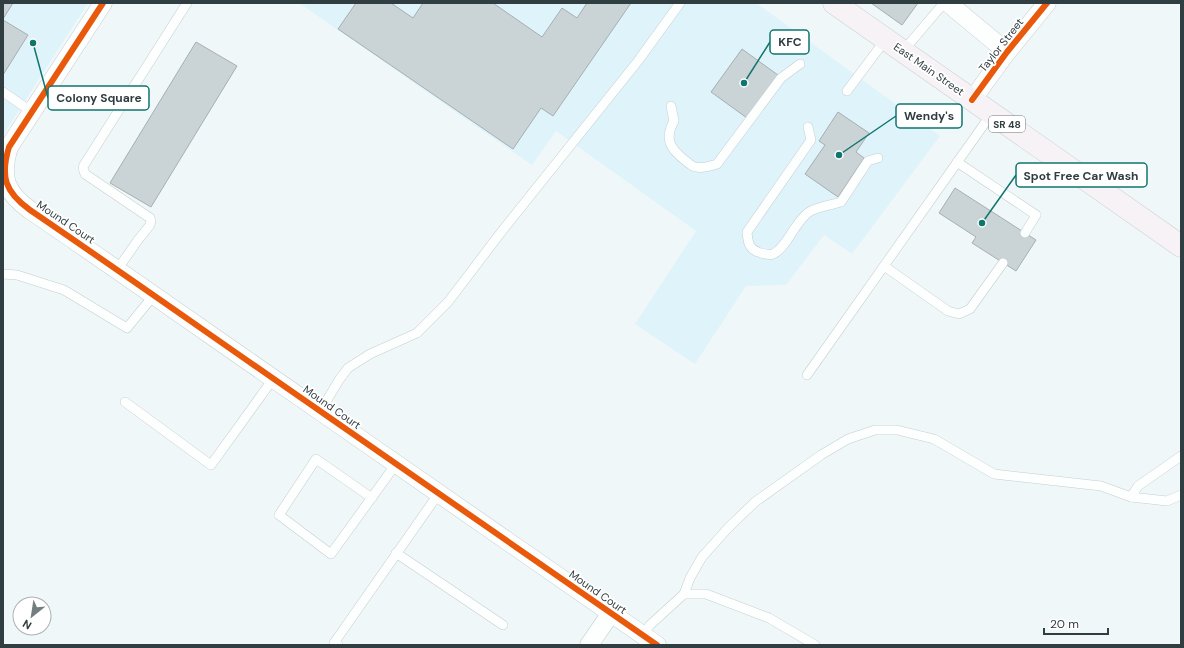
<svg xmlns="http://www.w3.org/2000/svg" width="1184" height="648" viewBox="0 0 1184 648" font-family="'DM Sans',sans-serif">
	<rect width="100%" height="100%" fill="#f0f7f9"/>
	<!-- built -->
	<g fill="#dff3fb">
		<path d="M 3,3 L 88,3 L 3,135 Z"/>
		<path d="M 299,3 L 756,3 L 940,136 L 852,254 L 824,235 L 786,285 L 746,286 L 695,364 L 635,324 L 696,231 L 556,131 L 532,165 Z"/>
	</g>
	<!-- building -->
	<g fill="#cad3d6" stroke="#a6afb2">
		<path d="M 3,3 L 13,3 L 3,19 Z"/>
		<path d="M 356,3 L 391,3 L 413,18 L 423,3 L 493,3 L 542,37 L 562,8 L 577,18 L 587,3 L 631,3 L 553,116 L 541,108 L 513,149 L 338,29 Z"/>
		<path d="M 871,3 L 918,3 L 902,25 Z"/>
		<path d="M 3,20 L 28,35 L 3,75 Z"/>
		<path d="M 196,42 L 237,66 L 151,207 L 110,183 Z"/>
		<path d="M 742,49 L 778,75 L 747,118 L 711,92 Z"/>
		<path d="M 838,112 L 869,133 L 856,152 L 864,158 L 838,197 L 805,174 L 825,145 L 819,141 Z"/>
		<path d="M 955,188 L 1036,240 L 1016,271 L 972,243 L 976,237 L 939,213 Z"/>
	</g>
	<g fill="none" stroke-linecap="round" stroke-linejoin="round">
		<!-- service casing -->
		<g stroke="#c5ced1" stroke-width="10">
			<g id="service">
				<path d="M 903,51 L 944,3"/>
				<path d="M 847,91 L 886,39"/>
				<path d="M 3,92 L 32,112"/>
				<path d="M 671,106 L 674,121 C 664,139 670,149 686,161 C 689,163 692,167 696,167 C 703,169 710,166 717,164 L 781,78 L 800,64"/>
				<path d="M 808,127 L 811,140 L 747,232 C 748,241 748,248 758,252 C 762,253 768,256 773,254 C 787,248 795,221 809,212 C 814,208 834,204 841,202 L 868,161 L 878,158"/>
				<path d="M 957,162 L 1036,215 L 1025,233"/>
				<path d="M 884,266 L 948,311 L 959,314 L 970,309 L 1003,263"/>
				<path d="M 117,270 L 138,240 L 150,225 L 151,221 L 150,218 L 85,174 L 83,168 L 84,165 L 187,3"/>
				<path d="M 3,274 L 17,275 L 64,290 L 127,328 L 154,295"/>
				<path d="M 807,375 L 992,113"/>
				<path d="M 125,402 L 211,465 L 273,379"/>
				<path d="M 320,412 L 339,380 L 348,368 L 370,354 L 417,333 L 448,302 L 502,231 L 638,61 L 680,3"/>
				<path d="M 1131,497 L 1138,486 L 1181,456"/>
				<path d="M 372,498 L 316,459 L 279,515 L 331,554 L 396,464"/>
				<path d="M 396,553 L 503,625"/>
				<path d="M 684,594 L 690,578 L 702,557 L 728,528 L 755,502 L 821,455 L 848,439 L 875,430 L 897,430 L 934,439 L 994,474 L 1101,486 L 1131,497 L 1167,501 L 1181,495"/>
				<path d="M 642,635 L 650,625 L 684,594 L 706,594 L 769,618 L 815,645"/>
				<path d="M 338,645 L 334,643 L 439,493"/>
			</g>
		</g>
		<!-- minor casing -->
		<g stroke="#c5ced1" stroke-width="19">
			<g id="minor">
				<path d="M 103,3 L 9,147 C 0,177 5,192 30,210 C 127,276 223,344 320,411 C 432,489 545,566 657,645"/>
				<path d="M 948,3 L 1007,52"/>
				<path d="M 972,100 L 1007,52 L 1047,3"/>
				<path d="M 589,645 L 611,613"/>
			</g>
		</g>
		<!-- primary casing -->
		<g stroke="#ccd1d3" stroke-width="23">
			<path id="primary" d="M 834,3 L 1181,246"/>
		</g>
		<!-- service -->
		<use href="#service" stroke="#fdfefe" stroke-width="9"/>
		<!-- minor -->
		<use href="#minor" stroke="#fdfefe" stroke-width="18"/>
		<!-- primary -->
		<use href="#primary" stroke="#f6f2f5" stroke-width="22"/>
		<!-- cycleway casing -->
		<g stroke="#fff" stroke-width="8">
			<g id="cycleway">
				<path d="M 103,3 L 9,147 C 0,177 5,192 30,210 C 127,276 223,344 320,411 C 432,489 545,566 657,645"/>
				<path d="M 972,100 L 1007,52 L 1047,3"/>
			</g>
		</g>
		<!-- cycleway -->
		<use href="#cycleway" stroke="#e8590c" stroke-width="6"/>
	</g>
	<g text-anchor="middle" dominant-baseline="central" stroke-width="3.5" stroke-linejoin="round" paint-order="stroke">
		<!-- shield labels -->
		<rect fill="#fff" stroke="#6e777a" stroke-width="1" x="989" y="116" width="36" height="16" rx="3"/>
		<g font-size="10" font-weight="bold" fill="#303d41">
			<text x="1007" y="124">SR 48</text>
		</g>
		<!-- street labels -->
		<g font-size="11" fill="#303d41" stroke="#fff">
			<text transform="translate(1001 45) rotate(-52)">Taylor Street</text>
			<text transform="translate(929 69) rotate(35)">East Main Street</text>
			<text transform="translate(66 222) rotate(34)">Mound Court</text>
			<text transform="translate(332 407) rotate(35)">Mound Court</text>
			<text transform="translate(598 592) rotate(35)">Mound Court</text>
		</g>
	</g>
	<!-- callouts -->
	<path fill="none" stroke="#0f766e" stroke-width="1.5" d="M744 83L770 42M33 43L48 98M839 155L896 116M982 223L1016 175"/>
	<g fill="#0f766e" stroke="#fff" stroke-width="1.5">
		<circle cx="744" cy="83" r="4"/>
		<circle cx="33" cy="43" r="4"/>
		<circle cx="839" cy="155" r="4"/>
		<circle cx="982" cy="223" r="4"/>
	</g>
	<g fill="#fff" stroke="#0f766e" stroke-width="1.5">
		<rect x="770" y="30" width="39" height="24" rx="4"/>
		<rect x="48" y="86" width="101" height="24" rx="4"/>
		<rect x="896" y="104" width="66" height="24" rx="4"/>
		<rect x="1016" y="163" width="131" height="24" rx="4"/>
	</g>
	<g font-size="12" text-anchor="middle" font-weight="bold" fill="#303d41">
		<text x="790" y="46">KFC</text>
		<text x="99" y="102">Colony Square</text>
		<text x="929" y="120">Wendy's</text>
		<text x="1081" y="180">Spot Free Car Wash</text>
	</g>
	<!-- border -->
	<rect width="1184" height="648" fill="none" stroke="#303d41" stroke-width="8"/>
	<!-- north arrow -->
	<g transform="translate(32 616) rotate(210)"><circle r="19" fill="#ffffff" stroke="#acb1b3"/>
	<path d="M0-3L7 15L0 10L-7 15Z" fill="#737e81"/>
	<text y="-6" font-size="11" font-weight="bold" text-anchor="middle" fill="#303d41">N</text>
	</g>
	<!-- scale -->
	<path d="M1044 628v6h64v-6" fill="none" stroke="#303d41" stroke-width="2"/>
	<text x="1050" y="628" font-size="12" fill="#303d41" stroke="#ffffff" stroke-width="3" paint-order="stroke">20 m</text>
</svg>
